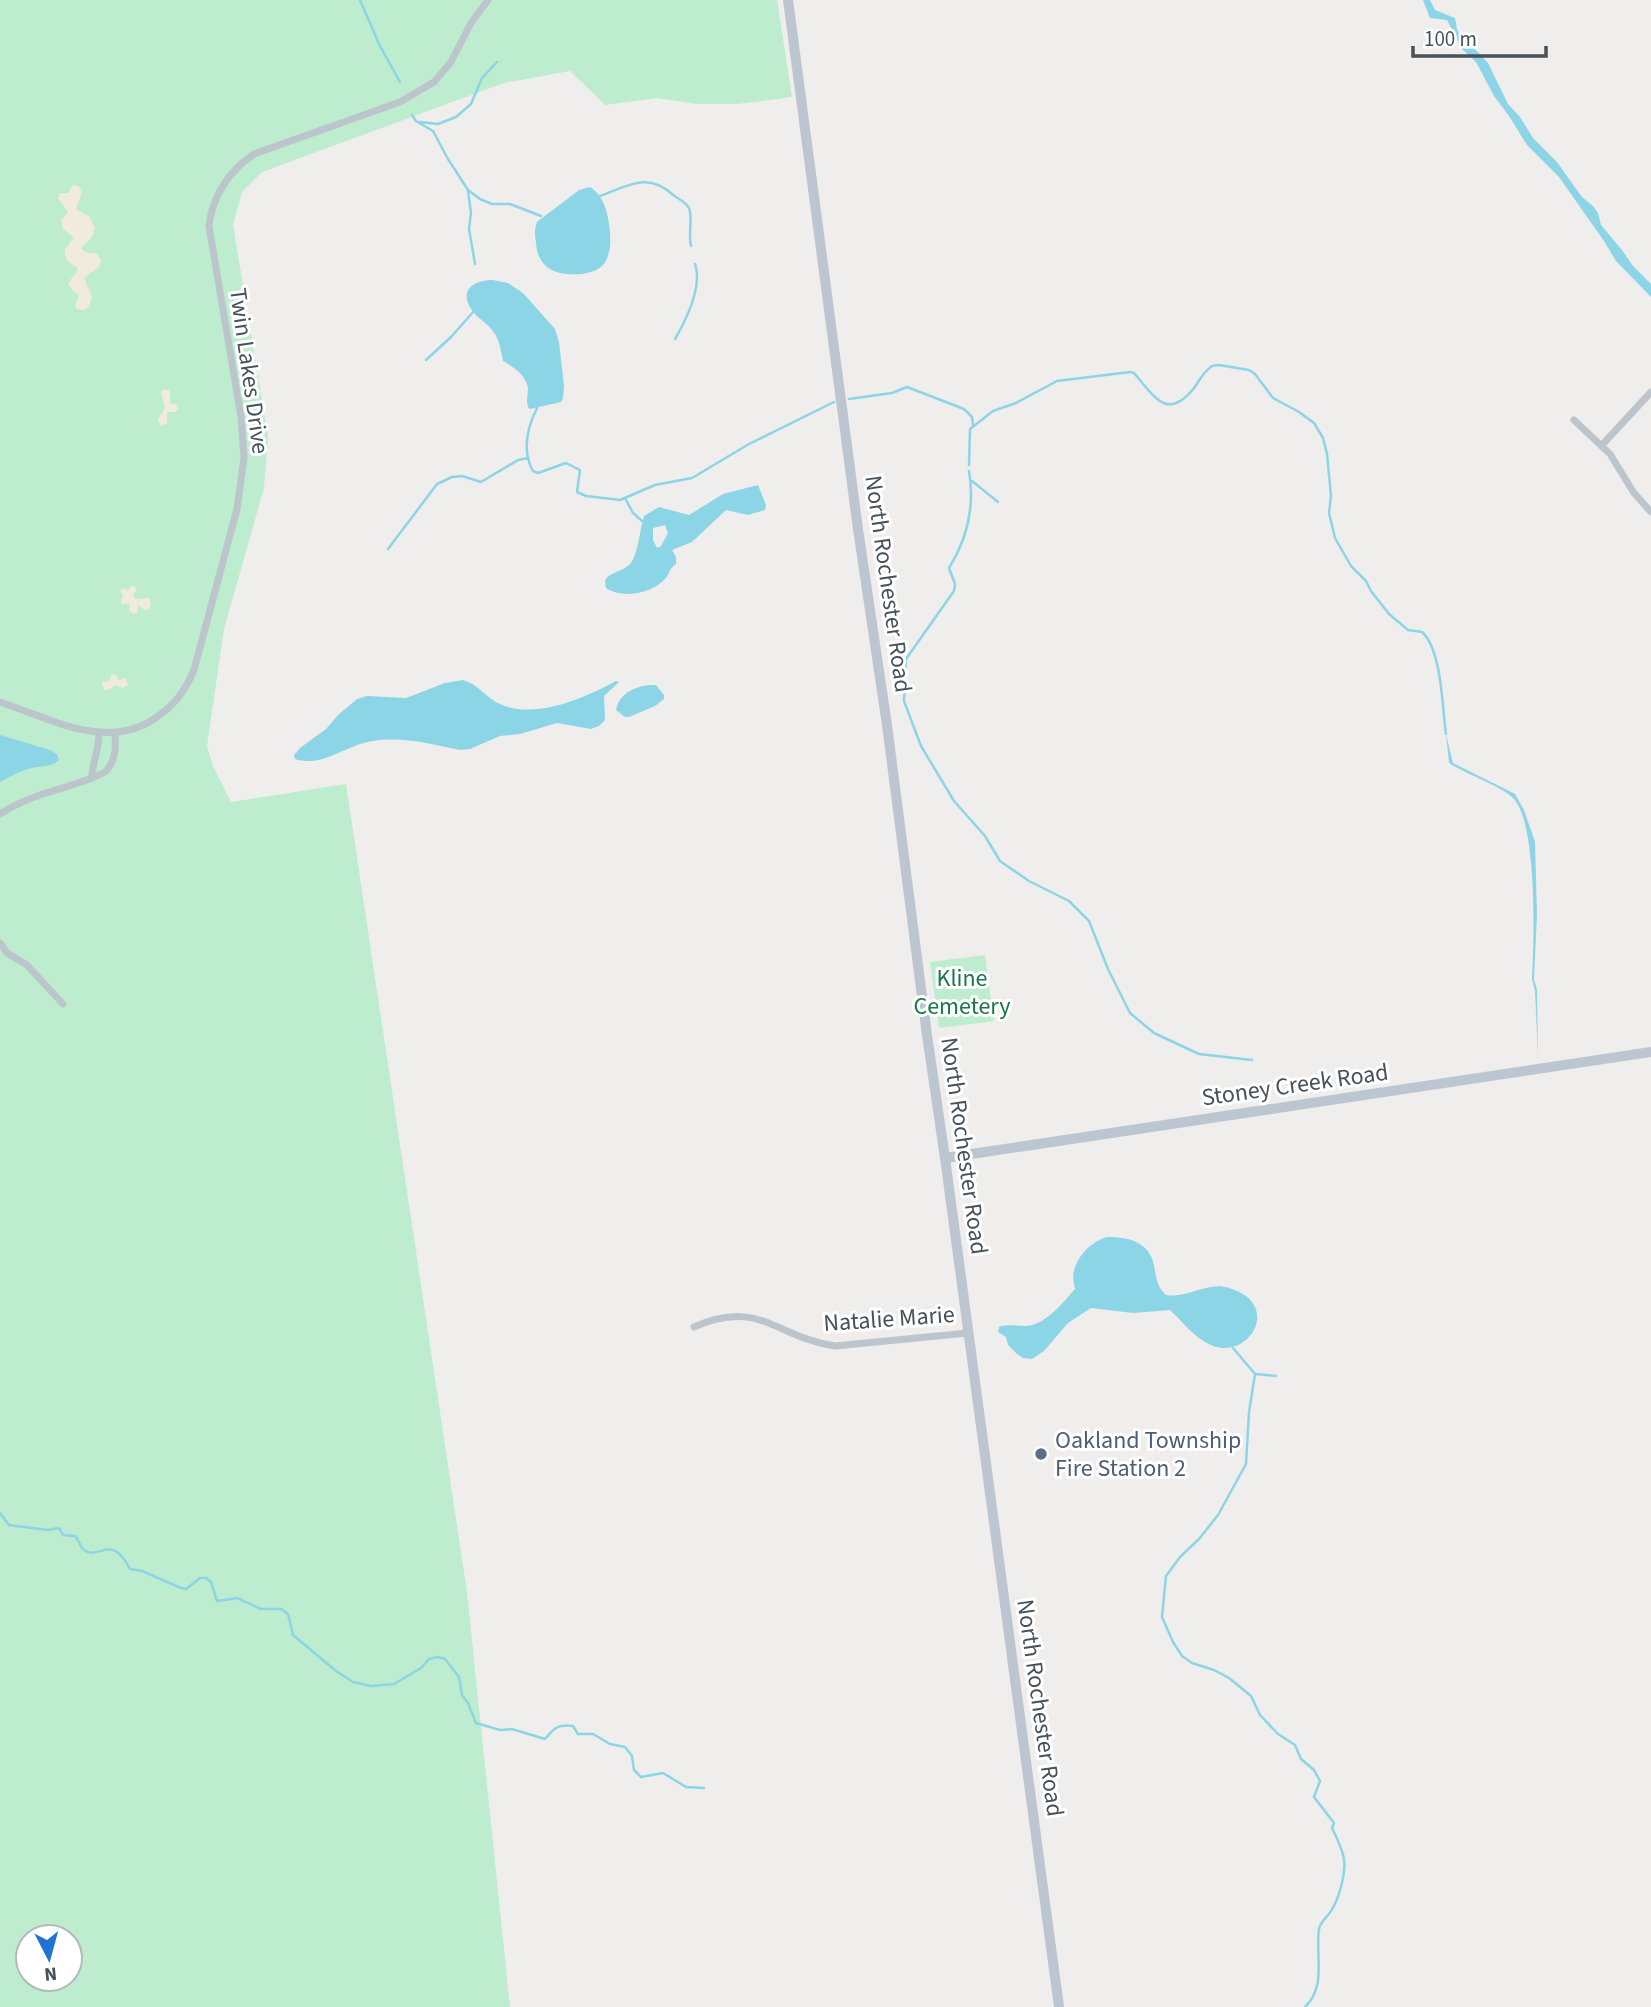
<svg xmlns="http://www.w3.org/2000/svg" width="1651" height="2007" viewBox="0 0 1651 2007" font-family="'Source Sans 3',sans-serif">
	<rect width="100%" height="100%" fill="#f0eded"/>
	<!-- green -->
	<g fill="#bdeccf" fill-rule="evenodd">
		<path d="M 0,0 L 777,0 L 792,97 L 738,104 L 697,104 L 657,98 L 605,105 L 570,71 L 504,83 L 262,172 L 242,192 L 233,225 L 268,437 L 264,488 L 224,629 L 207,746 L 213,766 L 231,802 L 346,784 L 467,1592 L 510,2007 L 0,2007 ZM 28,1937 L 70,1937 L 70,1979 L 28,1979 Z"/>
		<path d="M 985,955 L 994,1021 L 939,1028 L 930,962 Z"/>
	</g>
	<!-- sand -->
	<g fill="#f1ebde">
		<path d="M 73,185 L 79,186 L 82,192 L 76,209 L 90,217 L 95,229 L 91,238 L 81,248 L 85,252 L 97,254 L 101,260 L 99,267 L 84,278 L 92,297 L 89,307 L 84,310 L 77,309 L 75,305 L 79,295 L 72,290 L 68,283 L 77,271 L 77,267 C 68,262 64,260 65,249 L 74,238 L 63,229 L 61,221 L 68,212 L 58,198 L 60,193 L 68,193 Z"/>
		<path d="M 163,389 L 170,391 L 170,403 L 177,405 L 178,409 L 175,412 L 167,412 L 167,423 L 161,426 L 158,419 L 165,408 L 161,392 Z"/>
		<path d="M 131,586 L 134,586 L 137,589 L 133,595 L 135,599 L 149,598 L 151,603 L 149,609 L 145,610 L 138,605 L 137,613 L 133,614 L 129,610 L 130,604 L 122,604 L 121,600 L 123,596 L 120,590 L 124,588 L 128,591 Z"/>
		<path d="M 112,674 L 116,675 L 119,680 L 126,678 L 128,685 L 123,688 L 116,685 L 110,689 L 104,690 L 102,682 L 109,681 Z"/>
	</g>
	<!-- water -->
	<g fill="#8cd5e7" fill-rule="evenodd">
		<path d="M 1423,0 L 1430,0 L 1435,10 L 1455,18 L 1457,29 L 1464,42 L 1474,48 L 1488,63 L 1508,104 L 1520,117 L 1533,138 L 1557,162 L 1582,197 L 1593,206 L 1598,213 L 1601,225 L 1622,250 L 1633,266 L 1651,284 L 1651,297 L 1616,261 L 1604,241 L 1559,177 L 1527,145 L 1509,116 L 1494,96 L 1476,62 L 1462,49 L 1447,20 L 1430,18 Z"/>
		<path d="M 590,187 C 603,195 607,210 609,224 C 611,237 612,256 602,266 C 597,271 588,273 582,274 C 558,276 538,270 536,243 C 535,236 534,229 537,222 L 579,190 Z"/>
		<path d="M 493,280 L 508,283 L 523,293 L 555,329 L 559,342 L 564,386 L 563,398 L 561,402 L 530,409 L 528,407 C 526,400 528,395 528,388 C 526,375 513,367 503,361 C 501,351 500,343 495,334 C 489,325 482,321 476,315 C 457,295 469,280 493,280 Z"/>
		<path d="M 758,485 L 766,505 L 765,510 L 748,515 L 726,510 L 692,542 L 672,550 L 676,557 L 676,564 C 669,569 670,572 666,578 C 652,594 623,599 606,588 L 605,580 C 612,571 621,572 629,565 C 638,558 640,528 644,516 L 659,507 L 689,515 L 723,494 ZM 665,525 L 668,533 L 661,546 L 657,548 L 653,540 L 653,528 Z"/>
		<path d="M 463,680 C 478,684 486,698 500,704 C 536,720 584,698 616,681 L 619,682 L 604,696 L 605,720 L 599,726 L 591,729 L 557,723 L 520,734 L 500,736 L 470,749 L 460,750 C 431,744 402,736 373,741 C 345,745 323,768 295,759 L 294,755 L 300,748 L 326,729 L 338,715 L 357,699 L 367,696 L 406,698 L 445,683 Z"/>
		<path d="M 656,685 L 664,695 L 664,699 L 655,706 L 629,717 L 625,717 L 616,710 C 619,692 639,684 656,685 Z"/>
		<path d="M 1446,734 L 1453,763 L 1515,794 L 1524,810 L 1535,842 L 1537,915 L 1534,979 L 1537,990 L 1538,1057 L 1535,991 L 1532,979 C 1534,943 1538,820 1512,797 C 1497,784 1467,775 1449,763 Z"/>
		<path d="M 0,735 L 50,750 L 57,754 L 59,760 C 51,768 42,765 32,768 C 22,770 9,777 0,782 Z"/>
		<path d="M 1107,1237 C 1130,1237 1152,1242 1155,1271 C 1157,1281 1158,1288 1166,1295 C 1188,1299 1207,1281 1229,1288 C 1284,1304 1248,1362 1211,1345 C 1194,1338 1183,1322 1170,1310 L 1133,1313 L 1091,1308 L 1068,1323 L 1044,1351 L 1032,1359 L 1023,1358 L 1017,1354 L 1008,1345 L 1006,1337 L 998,1332 L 999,1327 C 1007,1324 1017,1326 1026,1326 C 1046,1325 1063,1302 1075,1289 C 1074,1284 1072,1276 1074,1271 C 1078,1255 1092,1241 1107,1237 Z"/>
	</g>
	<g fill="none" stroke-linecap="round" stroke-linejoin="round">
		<!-- stream -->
		<g stroke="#8cd5e7" stroke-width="2.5">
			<path d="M 360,0 L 380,46 L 400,82"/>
			<path d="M 412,115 L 416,121 L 433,131 L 448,159 L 468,190 L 480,199 L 492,204 L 510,204 L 541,216"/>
			<path d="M 420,122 L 438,124 L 456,117 L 471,104 L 482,78 L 497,62"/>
			<path d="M 468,191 L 471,213 L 469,229 L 475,264"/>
			<path d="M 600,196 C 628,186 647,172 672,194 C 678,199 685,201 689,208 C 693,217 688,234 691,246"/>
			<path d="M 675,339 C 686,320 703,287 695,264"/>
			<path d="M 426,360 L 451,337 L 474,311"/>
			<path d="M 849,399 L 892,393 L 907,387 L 964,409 L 972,417 L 973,425"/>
			<path d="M 537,408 C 527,428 522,451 533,471 L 538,473 L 566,463 L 580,470 L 577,492 L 586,496 L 620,500 L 655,485 L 692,478 L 749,444 L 834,402"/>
			<path d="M 969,465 L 970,429 L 993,411 L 1016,403 L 1057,381 L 1130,372 L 1134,373 C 1154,396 1167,422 1194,388 C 1200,380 1203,372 1212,366 L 1219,365 L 1249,370 L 1255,374 L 1273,398 L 1299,412 L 1314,423 L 1323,438 L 1327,454 L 1331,496 L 1329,513 L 1335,538 L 1351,566 L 1366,581 L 1371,591 L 1389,614 L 1408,630 L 1422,632 C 1442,650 1442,707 1446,734"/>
			<path d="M 969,471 C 975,506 967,539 949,568 L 955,584 L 954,591 L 906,659 L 904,701 L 921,746 L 954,801 L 985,836 L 1000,861 L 1029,881 L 1069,901 L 1089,921 L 1108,969 L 1130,1013 L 1154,1033 L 1199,1054 L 1252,1060"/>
			<path d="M 972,481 L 998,502"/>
			<path d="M 625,498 L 633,513 L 642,521"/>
			<path d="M 388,549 L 437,484 L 452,477 L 462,476 L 481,482 L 518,460 L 528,458"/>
			<path d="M 1233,1348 L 1255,1374 L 1249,1412 L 1246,1464 L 1218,1515 L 1199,1539 L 1180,1557 L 1166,1576 L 1162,1617 L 1173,1642 L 1182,1656 L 1192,1663 L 1214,1670 L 1229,1678 L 1251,1696 L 1260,1715 L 1278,1734 L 1295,1745 L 1301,1759 L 1314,1770 L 1320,1781 L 1314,1797 L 1334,1823 L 1332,1828 C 1337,1838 1342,1848 1344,1859 C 1346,1873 1339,1899 1331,1911 C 1327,1918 1321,1920 1319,1929 C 1315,1955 1327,1986 1305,2007"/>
			<path d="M 1255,1374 L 1276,1376"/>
			<path d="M 0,1513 L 9,1525 L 48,1530 L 59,1528 L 63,1535 L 75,1536 C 79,1540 80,1547 84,1550 C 99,1561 111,1532 130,1569 L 142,1571 L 181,1588 L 186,1589 L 200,1578 L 206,1578 L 211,1582 L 217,1601 L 237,1598 L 261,1609 L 281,1609 L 288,1614 L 293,1635 L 336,1671 L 353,1682 L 371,1686 L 394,1684 L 421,1668 L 429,1659 L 438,1657 L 445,1659 L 459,1677 L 462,1695 L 468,1703 L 476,1723 L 500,1730 L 512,1729 L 545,1739 C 554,1729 556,1724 573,1726 L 578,1734 L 593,1734 L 610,1744 L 625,1747 L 632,1756 L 634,1770 L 641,1777 L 663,1773 L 686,1787 L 704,1788"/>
		</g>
		<!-- street -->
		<g stroke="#bcc5cc" stroke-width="7">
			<path d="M 1574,420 L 1610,454 L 1634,493 L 1651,512"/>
			<path d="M 1602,445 L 1651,392"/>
			<path d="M 0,702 C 49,718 106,751 154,719 C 174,706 185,691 194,670 L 237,509 L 244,458 L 241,417 L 209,226 C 212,196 230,170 254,154 L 400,102 L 434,82 L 451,62 L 471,23 L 488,0"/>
			<path d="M 92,776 C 93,760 99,751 99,733"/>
			<path d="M 0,814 C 12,806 26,800 40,795 C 52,791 102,777 107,770 C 116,759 116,746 115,733"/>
			<path d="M 0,943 L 7,953 L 27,965 L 63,1004"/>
			<path d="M 694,1327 C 759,1298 775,1337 835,1346 L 968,1333"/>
		</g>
		<!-- secondary -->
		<g stroke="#bcc6d1" stroke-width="10">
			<path d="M 788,0 L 858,529 L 887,725 L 927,1035 L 945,1158 L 1059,2007"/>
			<path d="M 945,1158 L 1651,1052"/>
		</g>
	</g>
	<!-- markers -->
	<circle fill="#5c6f8a" stroke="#fff" stroke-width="2.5" cx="1041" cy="1454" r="7"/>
	<g text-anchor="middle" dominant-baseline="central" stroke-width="6" stroke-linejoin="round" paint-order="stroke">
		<!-- street labels -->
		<g font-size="24" fill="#46515a" stroke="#fff">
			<text transform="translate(249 371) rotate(82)">Twin Lakes Drive</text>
			<text transform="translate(888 584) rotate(82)">North Rochester Road</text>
			<text transform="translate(1295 1085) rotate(-8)">Stoney Creek Road</text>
			<text transform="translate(964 1146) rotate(82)">North Rochester Road</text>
			<text transform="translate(889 1319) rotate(-4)">Natalie Marie</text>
			<text transform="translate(1040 1708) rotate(82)">North Rochester Road</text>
		</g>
		<!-- park labels -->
		<g font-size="24" fill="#1b7748" stroke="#fff">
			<text x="962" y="978">Kline<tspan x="962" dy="28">Cemetery</tspan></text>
		</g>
		<!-- service labels -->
		<g font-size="24" fill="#4e5e75" stroke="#fff" text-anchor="start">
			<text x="1055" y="1440">Oakland Township<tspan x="1055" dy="28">Fire Station 2</tspan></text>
		</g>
	</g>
	<!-- north arrow -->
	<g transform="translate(49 1958) rotate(174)"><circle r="33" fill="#ffffff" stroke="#b5b9bd" stroke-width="2"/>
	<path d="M0-5L12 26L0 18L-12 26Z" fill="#2172d6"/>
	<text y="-10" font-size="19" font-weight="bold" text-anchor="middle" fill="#46515a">N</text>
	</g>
	<!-- scale -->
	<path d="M1413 46v10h133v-10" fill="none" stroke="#46515a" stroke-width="3.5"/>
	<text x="1424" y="46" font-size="21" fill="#46515a" stroke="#ffffff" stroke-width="5" paint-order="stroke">100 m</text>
</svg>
